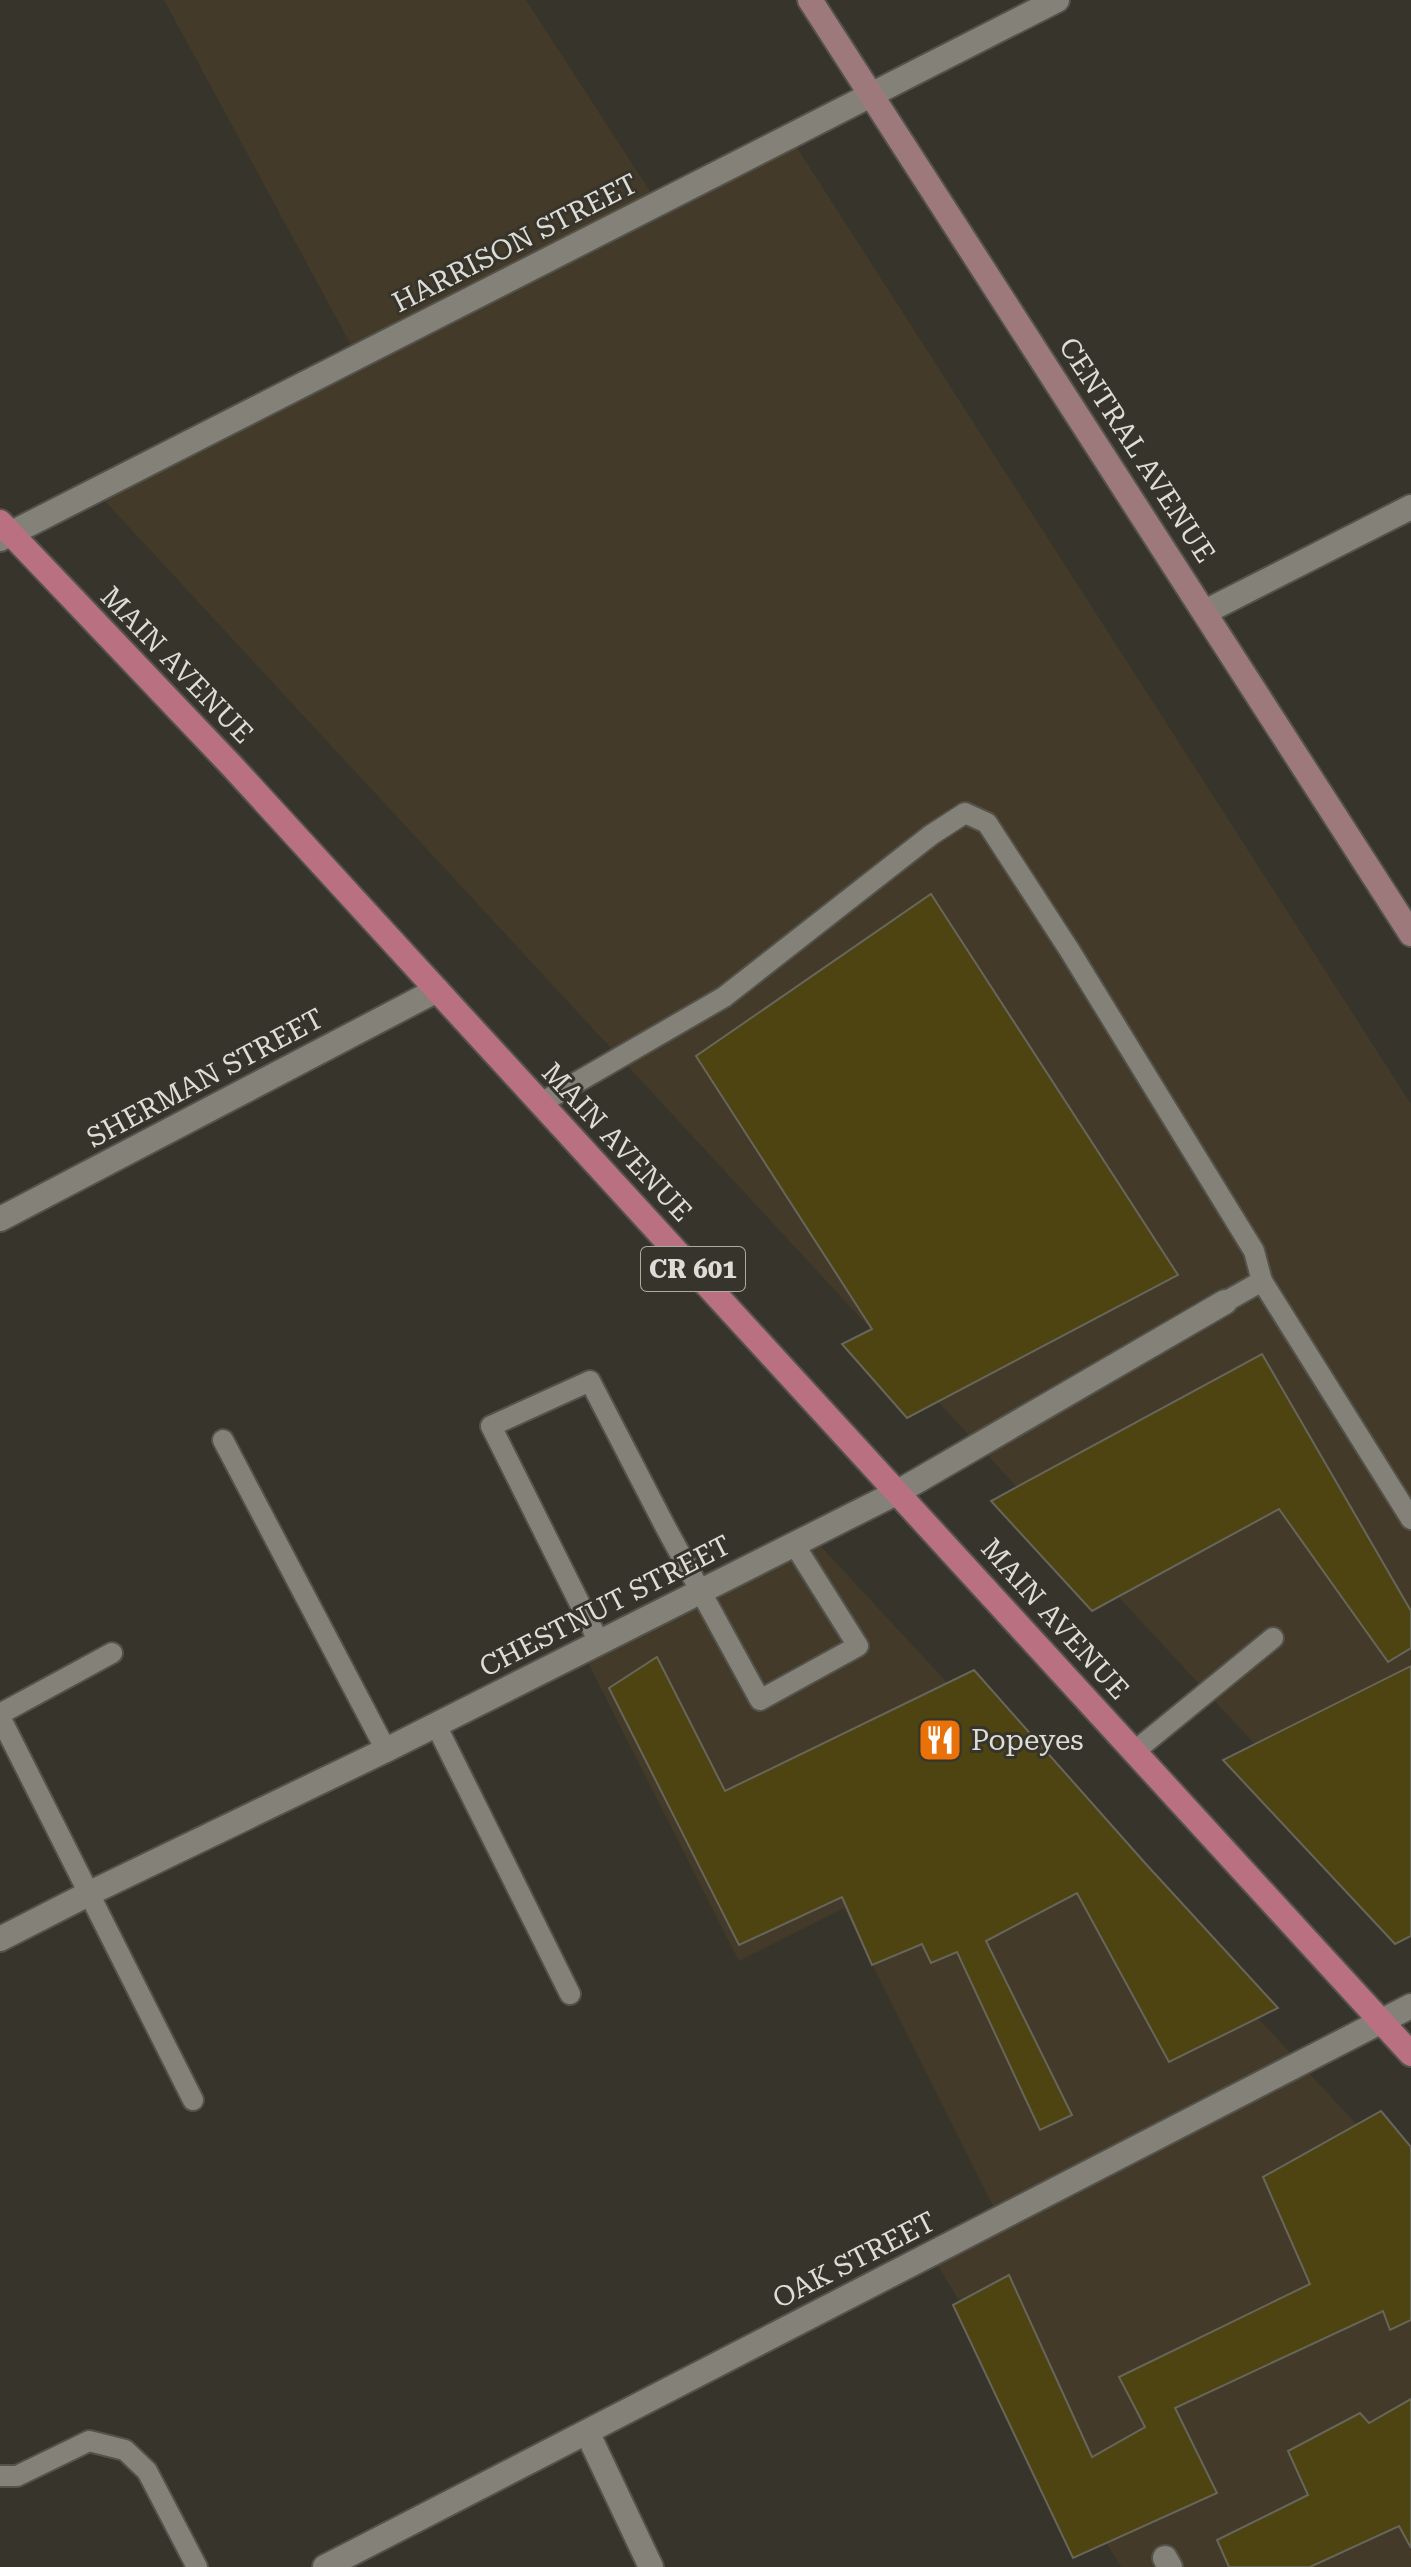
<svg xmlns="http://www.w3.org/2000/svg" width="1411" height="2567" viewBox="0 0 1411 2567" font-family="'Roboto Serif',serif">
	<rect width="100%" height="100%" fill="#36342b"/>
	<!-- industrial -->
	<g fill="#433a2a">
		<path d="M 164,0 L 526,0 L 655,199 L 785,129 L 1411,1104 L 1411,1913 L 91,486 L 357,356 Z"/>
		<path d="M 803,1527 L 1411,2183 L 1411,2567 L 1121,2567 L 932,2256 L 1000,2220 L 844,1908 L 739,1961 L 578,1643 Z"/>
	</g>
	<!-- building -->
	<g fill="#4d4412" stroke="#68665c" stroke-width="2">
		<path d="M 931,894 L 1178,1275 L 907,1418 L 842,1344 L 872,1329 L 696,1056 Z"/>
		<path d="M 1262,1354 L 1411,1611 L 1411,1648 L 1388,1662 L 1279,1509 L 1092,1611 L 991,1501 Z"/>
		<path d="M 657,1657 L 725,1791 L 974,1670 L 1145,1863 L 1278,2008 L 1169,2062 L 1077,1893 L 986,1941 L 1072,2115 L 1040,2130 L 957,1952 L 931,1963 L 922,1944 L 872,1965 L 842,1897 L 739,1945 L 609,1688 Z"/>
		<path d="M 1411,1666 L 1411,1936 L 1395,1944 L 1223,1760 Z"/>
		<path d="M 1381,2111 L 1411,2147 L 1411,2320 L 1390,2330 L 1383,2311 L 1175,2408 L 1217,2493 L 1073,2558 L 953,2305 L 1009,2275 L 1092,2457 L 1145,2427 L 1119,2377 L 1310,2284 L 1263,2177 Z"/>
		<path d="M 1411,2399 L 1411,2548 L 1399,2526 L 1310,2567 L 1229,2567 L 1217,2540 L 1308,2495 L 1288,2451 L 1360,2413 L 1369,2423 Z"/>
	</g>
	<g fill="none" stroke-linecap="round" stroke-linejoin="round">
		<!-- service casing -->
		<g stroke="#53524b" stroke-width="24">
			<g id="service">
				<path d="M 541,1103 L 724,997 L 931,835 L 965,813 L 987,823 L 1070,951 L 1254,1251 L 1262,1281 L 1225,1302"/>
				<path d="M 1262,1281 L 1411,1519"/>
				<path d="M 223,1440 L 386,1750"/>
				<path d="M 599,1642 L 491,1426 L 590,1381 L 666,1528 L 760,1700 L 858,1646 L 794,1544"/>
				<path d="M 0,1714 L 112,1653"/>
				<path d="M 0,1717 L 193,2100"/>
				<path d="M 436,1725 L 570,1994"/>
				<path d="M 1135,1751 L 1273,1638"/>
				<path d="M 0,2476 L 17,2476 L 89,2441 L 125,2450 L 147,2471 L 197,2567"/>
			</g>
		</g>
		<!-- minor casing -->
		<g stroke="#53524b" stroke-width="28">
			<g id="minor">
				<path d="M 0,539 L 1057,0"/>
				<path d="M 1205,612 L 1411,507"/>
				<path d="M 0,1219 L 437,990"/>
				<path d="M 0,1939 L 88,1894 L 386,1750 L 898,1492 L 1225,1302"/>
				<path d="M 587,2432 L 651,2567"/>
				<path d="M 1165,2558 L 1170,2567"/>
				<path d="M 325,2567 L 1411,2006"/>
			</g>
		</g>
		<!-- secondary casing -->
		<g stroke="#53524b" stroke-width="28">
			<path id="secondary" d="M 810,0 L 1411,934"/>
		</g>
		<!-- primary casing -->
		<g stroke="#53524b" stroke-width="28">
			<path id="primary" d="M 0,522 L 231,765 L 1411,2054"/>
		</g>
		<!-- service -->
		<use href="#service" stroke="#848278" stroke-width="20"/>
		<!-- minor -->
		<use href="#minor" stroke="#848278" stroke-width="24"/>
		<!-- secondary -->
		<use href="#secondary" stroke="#9e797c" stroke-width="24"/>
		<!-- primary -->
		<use href="#primary" stroke="#b97181" stroke-width="24"/>
	</g>
	<!-- icons -->
	<defs>
		<g id="restaurant-square" transform="scale(2.3)"><rect x="-9" y="-9" width="18" height="18" rx="4" fill="#e8710a" stroke="#36342b"/><path d="M-5-6h1v4h1v-4h1v4h1v-4h1v5L-1.5 .5V6h-2V.5L-5-1ZM5-6V6H3V1.5H1.5Q1.5-4 5-6Z" fill="#fff"/></g>
	</defs>
	<g fill-rule="evenodd">
		<use href="#restaurant-square" x="940" y="1740"/>
	</g>
	<g text-anchor="middle" dominant-baseline="central" stroke-width="6" stroke-linejoin="round" paint-order="stroke">
		<!-- shield labels -->
		<rect fill="#36342b" stroke="#abaaa3" stroke-width="2" x="641" y="1247" width="104" height="44" rx="6"/>
		<g font-size="26" font-weight="bold" fill="#dddcd7">
			<text x="693" y="1269">CR 601</text>
		</g>
		<!-- street labels -->
		<g font-size="28" fill="#dddcd7" stroke="#36342b">
			<text transform="translate(515 243) rotate(-27)">HARRISON STREET</text>
			<text transform="translate(1137 450) rotate(57)">CENTRAL AVENUE</text>
			<text transform="translate(177 665) rotate(46)">MAIN AVENUE</text>
			<text transform="translate(205 1078) rotate(-28)">SHERMAN STREET</text>
			<text transform="translate(617 1142) rotate(47)">MAIN AVENUE</text>
			<text transform="translate(605 1606) rotate(-27)">CHESTNUT STREET</text>
			<text transform="translate(1055 1619) rotate(48)">MAIN AVENUE</text>
			<text transform="translate(854 2260) rotate(-27)">OAK STREET</text>
		</g>
		<!-- poi labels -->
		<g font-size="28" fill="#dddcd7" stroke="#36342b" text-anchor="start">
			<text x="971" y="1740">Popeyes</text>
		</g>
	</g>
</svg>
